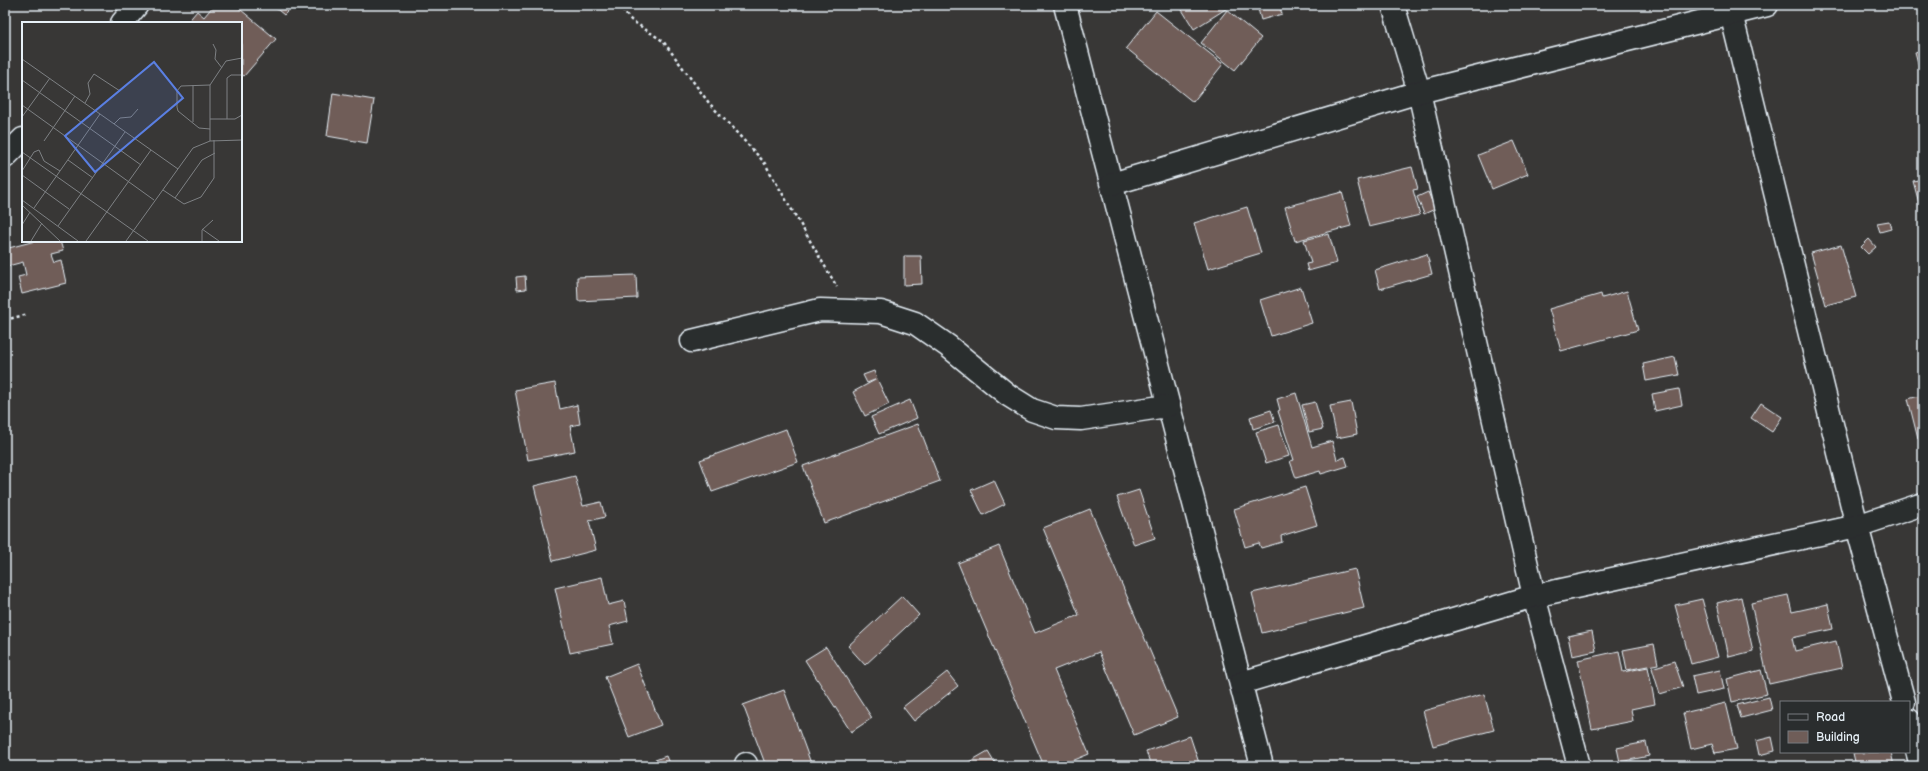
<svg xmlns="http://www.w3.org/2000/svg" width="1928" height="771" viewBox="0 0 1928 771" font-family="'Balsamiq Sans',sans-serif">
	<rect width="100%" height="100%" fill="#383736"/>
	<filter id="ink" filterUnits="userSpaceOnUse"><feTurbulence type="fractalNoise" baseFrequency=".025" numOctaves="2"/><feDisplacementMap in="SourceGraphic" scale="8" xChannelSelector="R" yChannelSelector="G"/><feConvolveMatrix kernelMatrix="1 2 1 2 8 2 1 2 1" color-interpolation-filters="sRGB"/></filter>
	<g filter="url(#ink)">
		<!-- building -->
		<g fill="#6f5d58" stroke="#e8f1f8">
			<path d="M 214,5 L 235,5 L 276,39 L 244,76 L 241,74 L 241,23 L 187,23 L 197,11 L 204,17 Z"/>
			<path d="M 272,5 L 294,5 L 284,15 Z"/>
			<path d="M 1179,5 L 1232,5 L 1194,29 Z"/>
			<path d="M 1257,5 L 1279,5 L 1282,14 L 1261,20 Z"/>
			<path d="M 1227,10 L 1261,38 L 1235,70 L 1201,43 Z"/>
			<path d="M 1156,11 L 1223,64 L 1193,102 L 1126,48 Z"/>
			<path d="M 1923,50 L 1923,81 L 1915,52 Z"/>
			<path d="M 333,93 L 374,100 L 367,143 L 327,136 Z"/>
			<path d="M 1514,141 L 1528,174 L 1492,189 L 1478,155 Z"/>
			<path d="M 1412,167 L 1418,189 L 1413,190 L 1420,215 L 1369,227 L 1357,180 Z"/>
			<path d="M 1923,179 L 1923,218 L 1913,181 Z"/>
			<path d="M 1342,192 L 1351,226 L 1295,241 L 1285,207 Z"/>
			<path d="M 1428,192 L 1435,209 L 1424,214 L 1417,197 Z"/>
			<path d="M 1247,207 L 1261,253 L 1208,269 L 1194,223 Z"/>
			<path d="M 1889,221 L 1891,229 L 1880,232 L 1877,223 Z"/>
			<path d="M 1329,234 L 1337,263 L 1308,271 L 1306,264 L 1311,263 L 1304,240 Z"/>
			<path d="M 1869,239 L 1876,247 L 1868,254 L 1861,247 Z"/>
			<path d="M 35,241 L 60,241 L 63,251 L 51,254 L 54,262 L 61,260 L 66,283 L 22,294 L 18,277 L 26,275 L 23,262 L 8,266 L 5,249 Z"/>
			<path d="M 1841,245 L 1856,297 L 1826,305 L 1811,253 Z"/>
			<path d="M 1427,254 L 1432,274 L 1380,289 L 1375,270 Z"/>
			<path d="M 904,256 L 921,256 L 922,284 L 904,285 Z"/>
			<path d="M 636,275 L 637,298 L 578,301 L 577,277 Z"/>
			<path d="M 525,276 L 526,289 L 517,290 L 516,277 Z"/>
			<path d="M 1301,287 L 1312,323 L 1271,336 L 1260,300 Z"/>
			<path d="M 1627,291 L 1638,330 L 1561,351 L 1549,309 L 1601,294 L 1602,298 Z"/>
			<path d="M 1675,357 L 1679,375 L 1646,381 L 1643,364 Z"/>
			<path d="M 874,371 L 877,379 L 867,383 L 863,375 Z"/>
			<path d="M 877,379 L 889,404 L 865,416 L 853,392 Z"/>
			<path d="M 555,383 L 560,409 L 577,405 L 580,424 L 570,426 L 575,451 L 528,460 L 515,390 Z"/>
			<path d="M 1679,389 L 1682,405 L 1655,411 L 1652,394 Z"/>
			<path d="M 1296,393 L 1312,447 L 1332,441 L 1337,460 L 1345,457 L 1348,466 L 1321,474 L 1320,471 L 1296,478 L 1290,461 L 1294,460 L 1278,411 L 1280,410 L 1277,399 Z"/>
			<path d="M 1923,395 L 1923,438 L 1918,439 L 1908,399 Z"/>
			<path d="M 910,400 L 917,418 L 879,434 L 871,417 Z"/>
			<path d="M 1315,402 L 1323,429 L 1309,432 L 1302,405 Z"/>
			<path d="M 1351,402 L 1357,434 L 1337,438 L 1330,406 Z"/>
			<path d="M 1761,403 L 1782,417 L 1772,432 L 1751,418 Z"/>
			<path d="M 1271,410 L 1275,422 L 1253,429 L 1250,417 Z"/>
			<path d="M 918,424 L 940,481 L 824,523 L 803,466 Z"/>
			<path d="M 1279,425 L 1289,456 L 1266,463 L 1256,432 Z"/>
			<path d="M 786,429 L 798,462 L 712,492 L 700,460 Z"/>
			<path d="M 575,476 L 583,506 L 601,502 L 605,517 L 589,521 L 596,550 L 553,561 L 534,486 Z"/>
			<path d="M 994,480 L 1005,504 L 983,515 L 971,490 Z"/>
			<path d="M 1305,487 L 1317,525 L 1281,536 L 1282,542 L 1261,548 L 1259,543 L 1245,547 L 1234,509 Z"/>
			<path d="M 1139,490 L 1155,538 L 1134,545 L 1117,497 Z"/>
			<path d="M 1090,509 L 1178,717 L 1134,735 L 1099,652 L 1054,670 L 1089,754 L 1060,766 L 1044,766 L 958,563 L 999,546 L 1035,633 L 1079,615 L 1043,528 Z"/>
			<path d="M 1355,569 L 1364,608 L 1262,633 L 1252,593 Z"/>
			<path d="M 602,577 L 608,605 L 624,601 L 628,621 L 609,626 L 613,644 L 570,653 L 555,588 Z"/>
			<path d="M 1788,595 L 1792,612 L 1828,604 L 1833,629 L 1792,638 L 1795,651 L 1836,641 L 1842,668 L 1769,684 L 1751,603 Z"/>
			<path d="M 902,596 L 919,615 L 865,665 L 848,646 Z"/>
			<path d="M 1741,597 L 1753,651 L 1729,657 L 1717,603 Z"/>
			<path d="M 1702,599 L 1718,657 L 1691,664 L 1675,605 Z"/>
			<path d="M 1592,631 L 1596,651 L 1572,656 L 1568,636 Z"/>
			<path d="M 1654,644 L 1658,664 L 1627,670 L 1623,650 Z"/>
			<path d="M 826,647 L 872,718 L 851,732 L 805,660 Z"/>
			<path d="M 1619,651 L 1623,672 L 1648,667 L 1655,704 L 1631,709 L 1633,721 L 1592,729 L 1578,660 Z"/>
			<path d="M 1674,661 L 1683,687 L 1660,694 L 1652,668 Z"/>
			<path d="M 637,664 L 661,725 L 629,737 L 605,677 Z"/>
			<path d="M 1720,670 L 1724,689 L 1696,695 L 1692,676 Z"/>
			<path d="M 1761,670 L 1767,694 L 1732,702 L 1727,679 Z"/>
			<path d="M 947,672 L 958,686 L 914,721 L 903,707 Z"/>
			<path d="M 1923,678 L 1923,693 L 1919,679 Z"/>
			<path d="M 784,690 L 812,766 L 766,766 L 743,705 Z"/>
			<path d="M 1484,694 L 1494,730 L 1433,746 L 1423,711 Z"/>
			<path d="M 1769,697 L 1772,710 L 1741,718 L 1737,705 Z"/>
			<path d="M 1726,703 L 1737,749 L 1715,753 L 1712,744 L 1691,749 L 1683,713 Z"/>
			<path d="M 1190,736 L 1200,766 L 1151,766 L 1146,751 Z"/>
			<path d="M 1772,737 L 1775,751 L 1759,755 L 1756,741 Z"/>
			<path d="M 1646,742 L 1649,756 L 1620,762 L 1617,748 Z"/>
			<path d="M 988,751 L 997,766 L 962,766 Z"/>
			<path d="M 1891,752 L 1894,766 L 1856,766 L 1853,753 Z"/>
			<path d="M 666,756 L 670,766 L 639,766 Z"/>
			<path d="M 1836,762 L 1836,766 L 1818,766 Z"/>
		</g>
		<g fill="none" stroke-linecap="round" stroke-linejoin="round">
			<!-- minor casing -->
			<g stroke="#e8f1f8" stroke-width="25">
				<g id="minor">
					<path d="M 1065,5 L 1262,766"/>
					<path d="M 1393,5 L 1419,92 L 1534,596 L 1579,766"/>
					<path d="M 1729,5 L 1857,526 L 1904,702"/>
					<path d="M 122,23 L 137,5"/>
					<path d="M 5,157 L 23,139"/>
					<path d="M 1112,184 L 1419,92 L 1767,5"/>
					<path d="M 692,341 L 820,310 L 881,312 L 915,323 L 948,346 L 1008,395 L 1032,410 L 1056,418 L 1081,419 L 1167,406"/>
					<path d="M 1241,683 L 1534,596 L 1857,526 L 1923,504"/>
					<path d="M 1909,720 L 1921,766"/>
					<path d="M 746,764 L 746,766"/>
				</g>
			</g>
			<!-- path -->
			<g stroke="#e8f1f8" stroke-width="2.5" stroke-dasharray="3 3" stroke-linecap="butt">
				<path d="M 618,5 L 631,20 L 663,41 L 709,103 L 764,162 L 837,287"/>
				<path d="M 5,320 L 28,314"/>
			</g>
			<!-- minor -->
			<use href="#minor" stroke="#2a2d2e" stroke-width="22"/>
		</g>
	</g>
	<!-- overview -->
	<g transform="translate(22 22)">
		<rect width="220" height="220" fill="#383736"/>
		<path fill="none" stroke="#7e8184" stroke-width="1" d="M 191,22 L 194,28 L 193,37 L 200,46M 220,36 L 220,9M 0,37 L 156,147M 0,58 L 119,143M 171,63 L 171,100M 188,63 L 159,64 L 155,69 L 155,85 L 156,89 L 177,106 L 188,107M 63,81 L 68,72 L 66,61 L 72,52 L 98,69M 0,83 L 132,178M 0,95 L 28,56M 188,97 L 213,97 L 220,93M 205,97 L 205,56 L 209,53 L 220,53M 92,102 L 98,96 L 109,95 L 116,87M 22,119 L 53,74M 188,119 L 188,63 L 204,39 L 220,36M 0,130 L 126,219M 46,138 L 71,156M 0,149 L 12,130 L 17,128 L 22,139 L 38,149M 0,153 L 47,187M 141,168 L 162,182 L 179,175 L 192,156 L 192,118M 153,176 L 180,138 L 193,131M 0,178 L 56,219M 0,183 L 38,219M 12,186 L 78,92M 0,203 L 8,190M 36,204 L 103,110M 180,207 L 197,219M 9,219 L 20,201M 64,219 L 129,128M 104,219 L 171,126 L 188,119 L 220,118M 180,219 L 180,208 L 191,198"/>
		<path fill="#5a7fe2" fill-opacity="0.15" stroke="#5a7fe2" stroke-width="2" d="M 132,40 L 161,76 L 73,150 L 43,114 Z"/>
		<rect width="220" height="220" fill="none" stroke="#e8f1f8" stroke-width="2"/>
	</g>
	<!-- margin -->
	<rect width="1928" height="771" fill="none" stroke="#2a2d2e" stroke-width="20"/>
	<rect x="10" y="10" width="1908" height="751" fill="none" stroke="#e8f1f8" stroke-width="1.5" filter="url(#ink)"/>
	<!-- legend -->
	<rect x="1780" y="701" width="130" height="52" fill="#2a2d2e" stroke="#767b7f"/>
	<rect x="1788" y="714" width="20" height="6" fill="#2a2d2e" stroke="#767b7f"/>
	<text x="1816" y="721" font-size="12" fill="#e8f1f8">Road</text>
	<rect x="1788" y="731" width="20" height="12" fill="#6f5d58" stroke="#767b7f"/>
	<text x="1816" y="741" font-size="12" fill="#e8f1f8">Building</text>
</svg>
